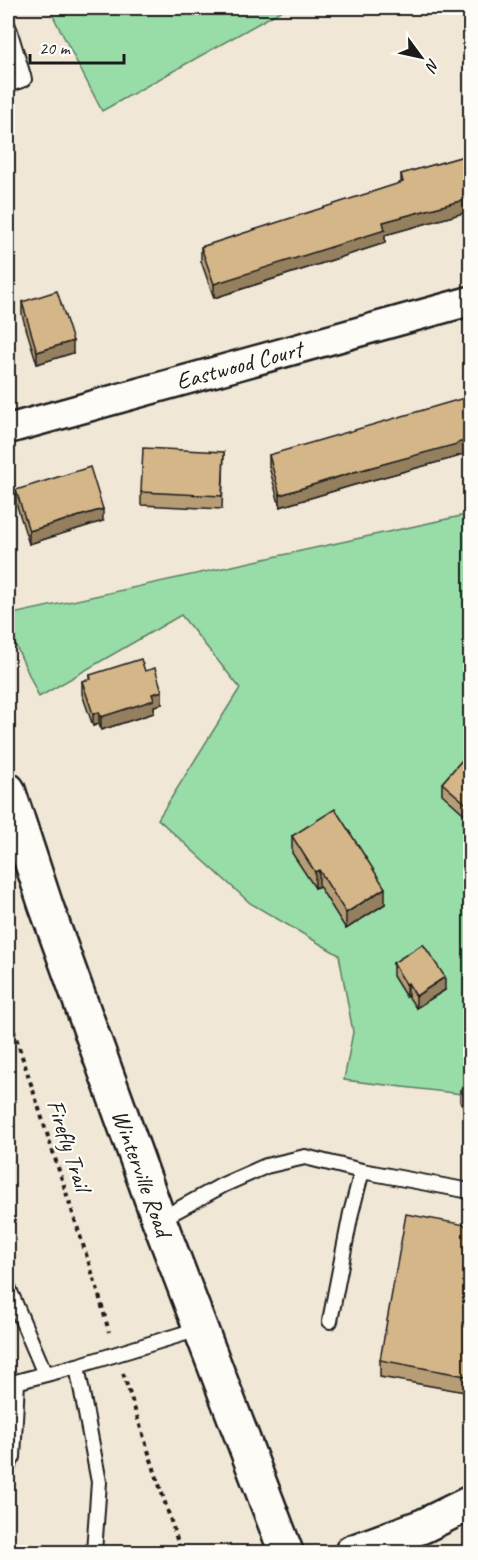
<svg xmlns="http://www.w3.org/2000/svg" width="478" height="1560" viewBox="0 0 478 1560" font-family="Caveat,sans-serif">
	<rect width="100%" height="100%" fill="#f1e7d6"/>
	<filter id="ink" filterUnits="userSpaceOnUse"><feTurbulence type="fractalNoise" baseFrequency=".0167" numOctaves="2"/><feDisplacementMap in="SourceGraphic" scale="12" xChannelSelector="R" yChannelSelector="G"/><feConvolveMatrix kernelMatrix="1 2 1 2 8 2 1 2 1" color-interpolation-filters="sRGB"/></filter>
	<g filter="url(#ink)">
		<!-- green -->
		<g fill="#98dca8" stroke="#5a7c62" stroke-width="1.5">
			<path d="M 49,8 L 286,8 L 102,111 Z"/>
			<path d="M 470,514 L 470,1095 L 344,1080 L 353,1032 L 339,955 L 250,903 L 158,819 L 240,688 L 181,615 L 39,697 L 8,628 L 8,615 Z"/>
		</g>
		<g fill="none" stroke-linecap="round" stroke-linejoin="round">
			<!-- service casing -->
			<g stroke="#1c1c1c" stroke-width="18">
				<g id="service">
					<path d="M 8,26 L 24,79 L 8,85"/>
					<path d="M 159,1220 L 223,1185 L 266,1166 L 305,1157 L 362,1171 L 470,1191"/>
					<path d="M 8,1287 L 45,1374"/>
					<path d="M 330,1321 L 351,1213 L 362,1171"/>
					<path d="M 77,1366 L 99,1482 L 94,1552"/>
					<path d="M 8,1384 L 77,1366 L 199,1329"/>
					<path d="M 8,1466 L 13,1457 L 17,1382"/>
				</g>
			</g>
			<!-- minor casing -->
			<g stroke="#1c1c1c" stroke-width="33">
				<path id="minor" d="M 8,429 L 470,301"/>
			</g>
			<!-- tertiary casing -->
			<g stroke="#1c1c1c" stroke-width="38">
				<g id="tertiary">
					<path d="M 8,790 L 46,906 L 159,1220 L 286,1552"/>
					<path d="M 352,1552 L 423,1526 L 470,1503"/>
				</g>
			</g>
			<!-- path -->
			<g stroke="#1c1c1c" stroke-width="4" stroke-dasharray="4.5 4.5" stroke-linecap="butt">
				<path d="M 8,1013 L 97,1288 L 109,1332"/>
				<path d="M 123,1373 L 181,1552"/>
			</g>
			<!-- service -->
			<use href="#service" stroke="#fdfcf7" stroke-width="14"/>
			<!-- minor -->
			<use href="#minor" stroke="#fdfcf7" stroke-width="28"/>
			<!-- tertiary -->
			<use href="#tertiary" stroke="#fdfcf7" stroke-width="33"/>
		</g>
		<!-- wall -->
		<g fill="#b69d75" stroke="#1c1c1c" stroke-width="1.5">
			<path d="M 471,154 L 471,211 L 385,235 L 385,243 L 214,298 L 201,261 L 201,247 L 401,183 L 401,174 Z"/>
			<path d="M 22,302 L 73,353 L 37,364 L 22,315 Z"/>
			<path d="M 224,452 L 222,509 L 141,505 L 141,492 Z"/>
			<path d="M 269,455 L 457,456 L 457,457 L 354,485 L 280,507 L 269,467 Z"/>
			<path d="M 16,490 L 103,521 L 29,544 L 16,503 Z"/>
			<path d="M 145,671 L 162,704 L 154,706 L 154,713 L 101,730 L 99,724 L 93,726 L 82,694 L 82,681 L 90,679 L 90,675 Z"/>
			<path d="M 471,750 L 471,820 L 442,794 L 442,783 Z"/>
			<path d="M 292,836 L 385,904 L 346,929 L 319,886 L 315,888 L 292,853 Z"/>
			<path d="M 393,963 L 445,990 L 416,1008 L 408,996 L 406,997 L 393,976 Z"/>
			<path d="M 471,1081 L 471,1118 L 468,1115 L 468,1112 L 460,1102 L 460,1090 Z"/>
			<path d="M 471,1226 L 471,1393 L 380,1377 L 380,1360 Z"/>
		</g>
		<!-- shaded-wall -->
		<g fill="#947f5f" stroke="#1c1c1c" stroke-width="1.5">
			<path d="M 471,198 L 471,211 L 385,235 L 385,243 L 214,298 L 214,284 L 383,222 Z"/>
			<path d="M 73,341 L 73,353 L 37,364 L 37,352 Z"/>
			<path d="M 471,439 L 471,452 L 457,456 L 457,457 L 354,485 L 280,507 L 280,495 L 354,472 Z"/>
			<path d="M 103,509 L 103,521 L 29,544 L 29,531 Z"/>
			<path d="M 162,691 L 162,704 L 154,706 L 154,713 L 101,730 L 101,717 L 152,694 Z"/>
			<path d="M 99,712 L 99,724 L 93,726 L 93,714 Z"/>
			<path d="M 319,870 L 319,886 L 315,888 L 315,872 Z"/>
			<path d="M 385,888 L 385,904 L 346,929 L 346,913 Z"/>
			<path d="M 445,977 L 445,990 L 416,1008 L 416,996 Z"/>
			<path d="M 408,983 L 408,996 L 406,997 L 406,984 Z"/>
		</g>
		<!-- building -->
		<g fill="#d4b688" stroke="#1c1c1c" stroke-width="1.5">
			<path d="M 471,154 L 471,198 L 383,222 L 385,230 L 214,284 L 201,247 L 403,182 L 401,174 Z"/>
			<path d="M 57,291 L 73,341 L 37,352 L 22,302 Z"/>
			<path d="M 471,396 L 471,439 L 457,443 L 457,444 L 354,472 L 280,495 L 269,455 Z"/>
			<path d="M 143,448 L 224,452 L 222,496 L 141,492 Z"/>
			<path d="M 90,467 L 103,509 L 29,531 L 16,490 Z"/>
			<path d="M 141,659 L 145,671 L 155,668 L 162,691 L 152,694 L 154,700 L 101,717 L 99,712 L 93,714 L 82,681 L 91,679 L 90,675 Z"/>
			<path d="M 471,750 L 471,808 L 442,783 Z"/>
			<path d="M 335,809 L 385,888 L 346,913 L 319,870 L 315,872 L 292,836 Z"/>
			<path d="M 423,944 L 445,977 L 416,996 L 408,983 L 406,984 L 393,963 Z"/>
			<path d="M 471,1081 L 471,1105 L 468,1102 L 469,1101 L 460,1090 Z"/>
			<path d="M 406,1214 L 471,1226 L 471,1377 L 380,1360 Z"/>
		</g>
	</g>
	<g text-anchor="middle" dominant-baseline="central" stroke-width="4.5" stroke-linejoin="round" paint-order="stroke">
		<!-- street labels -->
		<g font-size="24" fill="#1c1c1c" stroke="#fdfcf7">
			<text transform="translate(239 365) rotate(-15)">Eastwood Court</text>
			<text transform="translate(69 1145) rotate(72)">Firefly Trail</text>
			<text transform="translate(142 1173) rotate(70)">Winterville Road</text>
		</g>
	</g>
	<!-- margin -->
	<rect width="478" height="1560" fill="none" stroke="#fdfcf7" stroke-width="30"/>
	<rect x="15" y="15" width="448" height="1530" fill="none" stroke="#1c1c1c" stroke-width="2" filter="url(#ink)"/>
	<!-- north arrow -->
	<g transform="translate(421 57) rotate(123)" stroke="#fdfcf7" stroke-width="4.5" paint-order="stroke">
	<path d="M0-4.5L10 22L0 15L-10 22Z" fill="#1c1c1c"/>
	<text y="-9" font-size="16" font-weight="bold" text-anchor="middle" fill="#1c1c1c">N</text>
	</g>
	<!-- scale -->
	<path d="M30 54v9h94v-9" fill="none" stroke="#1c1c1c" stroke-width="3"/>
	<text x="39" y="54" font-size="18" fill="#1c1c1c" stroke="#fdfcf7" stroke-width="4.5" paint-order="stroke">20 m</text>
</svg>
